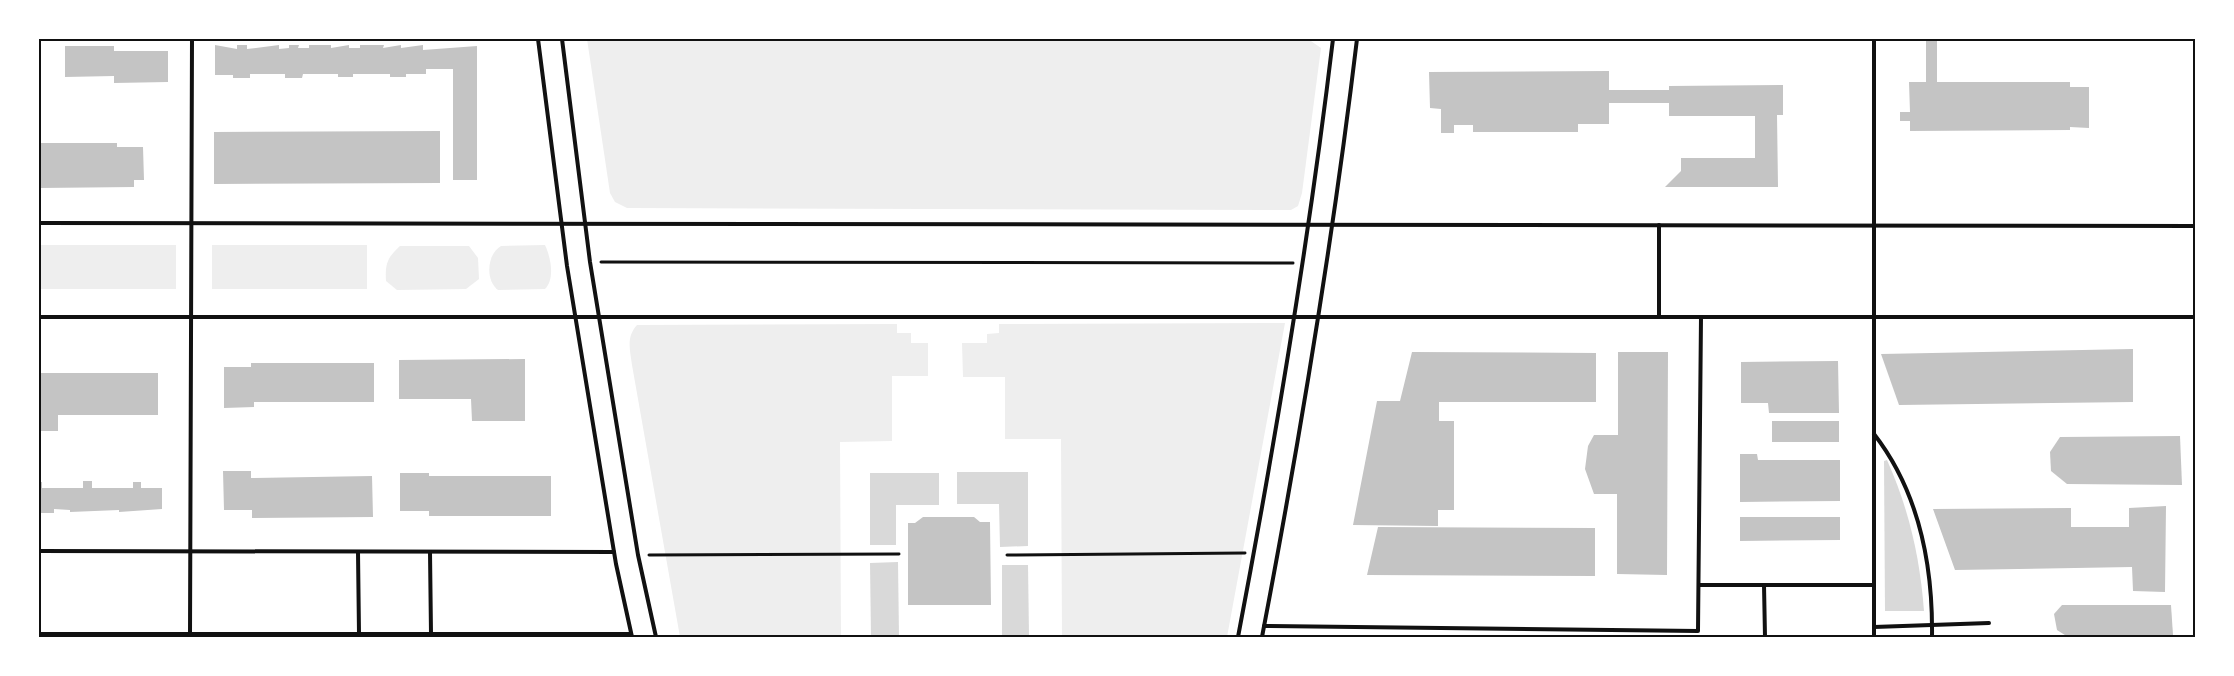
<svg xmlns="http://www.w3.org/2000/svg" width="2234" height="676" viewBox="0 0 2234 676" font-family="'Source Sans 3',sans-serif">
	<rect width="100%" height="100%" fill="#fff"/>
	<!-- green -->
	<g fill="#eee">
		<path d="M 587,39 L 1308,39 L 1321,48 L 1302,193 L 1298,206 L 1291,210 L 627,208 L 615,202 L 610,193 Z"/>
		<rect x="39" y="245" width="137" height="44"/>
		<rect x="212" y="245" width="155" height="44"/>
		<path d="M 545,245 C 551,258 555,279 545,289 L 498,290 C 485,280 487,254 501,246 Z"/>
		<path d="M 400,246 L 469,246 L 478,258 L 479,279 L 466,289 L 397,290 L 386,281 C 385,264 387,258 400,246 Z"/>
		<path d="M 1285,323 L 1227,637 L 1062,637 L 1061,439 L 1005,439 L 1005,377 L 963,377 L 962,343 L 987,343 L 987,334 L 999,333 L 999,324 Z"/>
		<path d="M 897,324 L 897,333 L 911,333 L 911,343 L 928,343 L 928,376 L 892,376 L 892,441 L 840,442 L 841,637 L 680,637 L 632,365 C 630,350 626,337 637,325 Z"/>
	</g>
	<!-- water -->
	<g fill="#d9d9d9">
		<path d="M 1887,460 C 1909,509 1920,558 1924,611 L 1885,611 L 1884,461 Z"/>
		<path d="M 957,472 L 1028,472 L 1028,546 L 1000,547 L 999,504 L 957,504 Z"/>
		<path d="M 870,473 L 939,473 L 939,505 L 896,505 L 896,545 L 870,545 Z"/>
		<path d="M 898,562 L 899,637 L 871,637 L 870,563 Z"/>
		<path d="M 1002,565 L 1028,565 L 1029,636 L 1002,636 Z"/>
	</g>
	<!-- building -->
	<g fill="#c4c4c4">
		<path d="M 1926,39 L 1937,39 L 1937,82 L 2070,82 L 2070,87 L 2089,87 L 2089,128 L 2070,127 L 2070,130 L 1910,131 L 1910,121 L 1900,121 L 1900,112 L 1910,112 L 1909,82 L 1926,82 Z"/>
		<path d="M 215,45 L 237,49 L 237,45 L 247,45 L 247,49 L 279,45 L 279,49 L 289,48 L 289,45 L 299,45 L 298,48 L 309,48 L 309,45 L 331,45 L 331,48 L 349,45 L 349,48 L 360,48 L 360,45 L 384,45 L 383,48 L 401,45 L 401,48 L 423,45 L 423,50 L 477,46 L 477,180 L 453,180 L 453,69 L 426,69 L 426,74 L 406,74 L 406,77 L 390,77 L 390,74 L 353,74 L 353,77 L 338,77 L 338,74 L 303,74 L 302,78 L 285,78 L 285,74 L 250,74 L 250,78 L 233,78 L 233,75 L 215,75 Z"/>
		<path d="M 65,46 L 114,46 L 114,51 L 168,51 L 168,82 L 114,83 L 114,76 L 65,77 Z"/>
		<path d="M 1609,71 L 1609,90 L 1669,90 L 1669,86 L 1783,85 L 1783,115 L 1777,115 L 1778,187 L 1665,187 L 1681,171 L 1681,158 L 1755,158 L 1755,116 L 1669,116 L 1669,103 L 1609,103 L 1609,124 L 1578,124 L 1578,132 L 1473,132 L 1473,125 L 1454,125 L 1454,133 L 1441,133 L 1441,109 L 1430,108 L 1429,72 Z"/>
		<path d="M 440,131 L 440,183 L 214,184 L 214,132 Z"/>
		<path d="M 40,143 L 117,143 L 117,147 L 143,147 L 144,180 L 134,180 L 134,187 L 39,188 Z"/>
		<path d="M 2133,349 L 2133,402 L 1899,405 L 1881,354 Z"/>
		<path d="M 1412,352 L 1596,353 L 1596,402 L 1439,402 L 1439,421 L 1454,421 L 1454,510 L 1438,510 L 1438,526 L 1353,525 L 1377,401 L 1400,401 Z"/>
		<path d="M 1618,352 L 1668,352 L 1667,575 L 1617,574 L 1617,494 L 1594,494 L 1585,469 L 1588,446 L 1594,435 L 1618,435 Z"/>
		<path d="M 525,359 L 525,421 L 472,421 L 471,399 L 399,399 L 399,360 Z"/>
		<path d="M 1838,361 L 1839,413 L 1769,413 L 1768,403 L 1741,403 L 1741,362 Z"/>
		<path d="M 251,363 L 374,363 L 374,402 L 254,402 L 254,407 L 224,408 L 224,367 L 251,367 Z"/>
		<path d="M 39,373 L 158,373 L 158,415 L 58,415 L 58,431 L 39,431 Z"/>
		<rect x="1772" y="421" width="67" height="21"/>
		<path d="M 2180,436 L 2182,485 L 2067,484 L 2051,471 L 2050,452 L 2060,437 Z"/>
		<path d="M 1740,454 L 1757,454 L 1758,460 L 1840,460 L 1840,501 L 1740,502 Z"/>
		<path d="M 223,471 L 251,471 L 251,478 L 372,476 L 373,517 L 252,518 L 252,510 L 224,510 Z"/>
		<path d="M 400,473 L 429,473 L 429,476 L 551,476 L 551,516 L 429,516 L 429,511 L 400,511 Z"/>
		<path d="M 83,481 L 92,481 L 92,488 L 133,488 L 133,482 L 141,482 L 141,488 L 162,488 L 162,509 L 119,512 L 119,510 L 70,512 L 70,510 L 54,509 L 54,513 L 39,513 L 39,482 L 42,482 L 42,488 L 83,488 Z"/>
		<path d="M 2166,506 L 2165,592 L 2133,591 L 2132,567 L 1955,570 L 1933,509 L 2071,508 L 2071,527 L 2129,527 L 2129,508 Z"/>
		<path d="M 923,517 L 974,517 L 980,522 L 990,522 L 991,605 L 908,605 L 908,523 L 915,523 Z"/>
		<path d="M 1740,517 L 1840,517 L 1840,540 L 1740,541 Z"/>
		<path d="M 1378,527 L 1595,528 L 1595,576 L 1367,575 Z"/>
		<path d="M 2062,605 L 2171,605 L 2173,635 L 2068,637 L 2057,630 L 2054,614 Z"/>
	</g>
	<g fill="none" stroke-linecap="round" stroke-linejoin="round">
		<!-- path -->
		<g stroke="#111" stroke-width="3">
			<path d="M 601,262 L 1293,263"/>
			<path d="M 649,555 L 899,554"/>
			<path d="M 1007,555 L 1245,553"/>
		</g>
		<!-- service -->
		<g stroke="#111" stroke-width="4">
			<path d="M 538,39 L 567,266 L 616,564 L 632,637"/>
			<path d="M 562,39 L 590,262 L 638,555 L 656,637"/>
			<path d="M 1874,39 L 1874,637"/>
			<path d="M 39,223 L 2195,226"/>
			<path d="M 39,317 L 2195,317"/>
			<path d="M 1659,317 L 1659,225"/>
			<path d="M 1874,434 C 1919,492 1933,565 1932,637"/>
			<path d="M 39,551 L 614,552"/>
			<path d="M 358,552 L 359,634"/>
			<path d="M 430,552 L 431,634"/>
			<path d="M 1699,585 L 1874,585"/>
			<path d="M 1764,585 L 1765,637"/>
			<path d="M 1264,626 L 1698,631 L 1701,317"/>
			<path d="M 1874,627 L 1989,623"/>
			<path d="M 39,634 L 631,634"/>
			<path d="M 190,637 L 192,39"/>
			<path d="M 1238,637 C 1276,438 1309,240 1333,39"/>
			<path d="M 1262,637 C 1300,438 1333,240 1357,39"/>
		</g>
	</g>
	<!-- border -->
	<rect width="2234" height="676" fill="none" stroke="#ffffff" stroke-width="81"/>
	<rect x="40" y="40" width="2154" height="596" fill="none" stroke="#111" stroke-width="2"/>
</svg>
